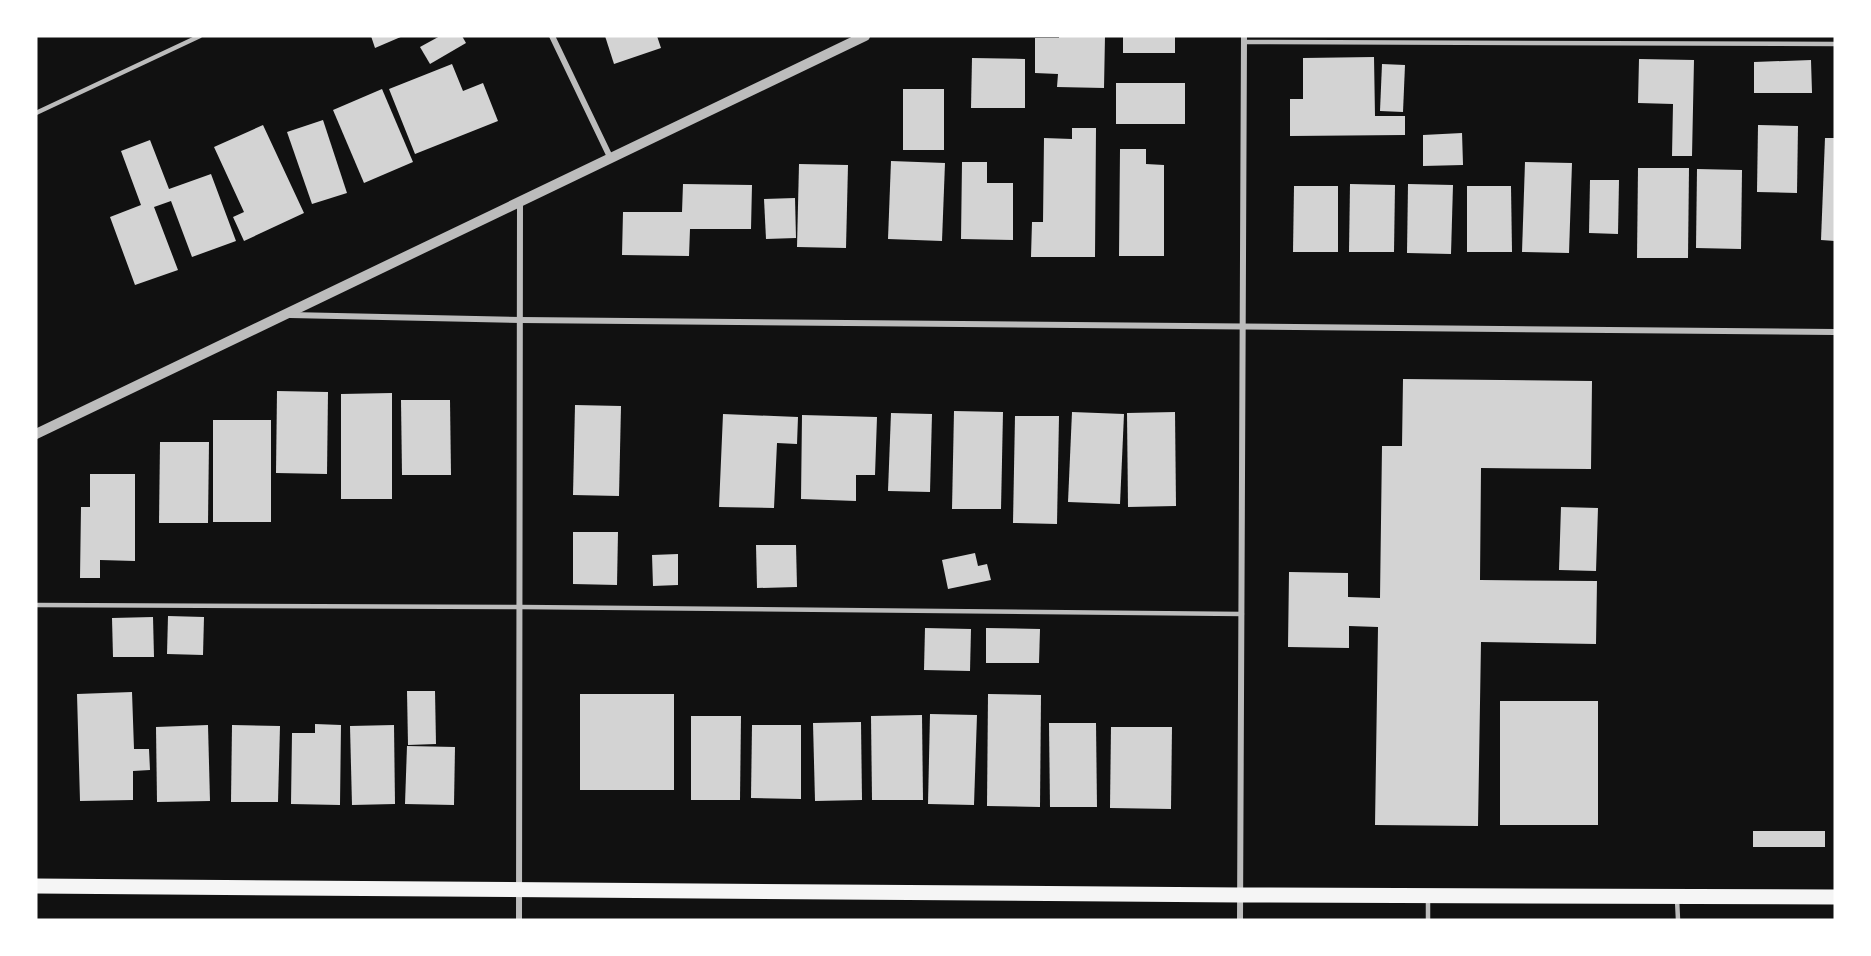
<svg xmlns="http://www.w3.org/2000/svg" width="1871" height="956" viewBox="0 0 1871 956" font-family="Karla,sans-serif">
	<rect width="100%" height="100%" fill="#111"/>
	<!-- building -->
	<g fill="#d3d3d3">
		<path d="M 371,36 L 403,36 L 375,48 Z"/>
		<path d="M 440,36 L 462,36 L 466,43 L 430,64 L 420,47 Z"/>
		<path d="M 605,36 L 657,36 L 661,48 L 614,64 Z"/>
		<path d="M 1059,36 L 1105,36 L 1104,88 L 1057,87 L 1058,74 L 1035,73 L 1035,38 L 1059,38 Z"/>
		<rect x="1123" y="36" width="52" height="17"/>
		<path d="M 1374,57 L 1375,116 L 1405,116 L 1405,135 L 1290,136 L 1290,99 L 1303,99 L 1303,58 Z"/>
		<path d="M 972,58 L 1025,59 L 1025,108 L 971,108 Z"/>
		<path d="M 1639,59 L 1694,60 L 1692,156 L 1672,156 L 1673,104 L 1638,103 Z"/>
		<path d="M 1811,60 L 1812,93 L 1754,93 L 1754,62 Z"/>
		<path d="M 452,64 L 463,91 L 483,83 L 498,121 L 415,154 L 389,89 Z"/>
		<path d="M 1382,64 L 1405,65 L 1403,112 L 1380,111 Z"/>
		<rect x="1116" y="83" width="69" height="41"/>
		<path d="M 382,89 L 413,162 L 364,183 L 333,110 Z"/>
		<rect x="903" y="89" width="41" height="61"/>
		<path d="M 323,120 L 347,193 L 312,204 L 287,132 Z"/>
		<path d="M 263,125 L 304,213 L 244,241 L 233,217 L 244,212 L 214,147 Z"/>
		<path d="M 1758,125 L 1798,126 L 1797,193 L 1757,192 Z"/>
		<path d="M 1072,128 L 1096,128 L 1095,257 L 1031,257 L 1032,222 L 1043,222 L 1044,138 L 1072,139 Z"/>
		<path d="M 1462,133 L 1463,165 L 1423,166 L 1423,135 Z"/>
		<path d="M 1825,138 L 1835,138 L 1835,241 L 1821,240 Z"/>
		<path d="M 150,140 L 169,189 L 211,174 L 236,241 L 192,257 L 171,201 L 154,207 L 178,270 L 135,285 L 110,217 L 141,205 L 121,151 Z"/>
		<path d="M 1120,149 L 1146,149 L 1146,164 L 1164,165 L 1164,256 L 1119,256 Z"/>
		<path d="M 891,161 L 945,163 L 942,241 L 888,239 Z"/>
		<path d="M 962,162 L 987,162 L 987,183 L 1013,183 L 1013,240 L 961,239 Z"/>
		<path d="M 1525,162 L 1572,163 L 1569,253 L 1522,252 Z"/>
		<path d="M 799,164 L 848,165 L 846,248 L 797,247 Z"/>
		<path d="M 1638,168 L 1689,168 L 1688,258 L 1637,258 Z"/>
		<path d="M 1697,169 L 1742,170 L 1741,249 L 1696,248 Z"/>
		<path d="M 1590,180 L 1619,180 L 1618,234 L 1589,233 Z"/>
		<path d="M 683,184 L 752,185 L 751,229 L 690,229 L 689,256 L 622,255 L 623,212 L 682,212 Z"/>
		<path d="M 1350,184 L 1395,185 L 1394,252 L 1349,252 Z"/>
		<path d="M 1408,184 L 1453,185 L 1451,254 L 1407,253 Z"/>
		<path d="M 1294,186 L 1338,186 L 1338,252 L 1293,252 Z"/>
		<path d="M 1467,186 L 1511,186 L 1512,252 L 1467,252 Z"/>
		<path d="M 795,198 L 796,238 L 766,239 L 764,199 Z"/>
		<path d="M 1403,379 L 1592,381 L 1591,469 L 1481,468 L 1480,580 L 1597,581 L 1596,644 L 1481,642 L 1478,826 L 1375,825 L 1378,627 L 1349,626 L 1349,648 L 1288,647 L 1289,572 L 1348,573 L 1348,597 L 1380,598 L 1382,446 L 1402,446 Z"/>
		<path d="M 277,391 L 328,392 L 327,474 L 276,473 Z"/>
		<path d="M 392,393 L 392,499 L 341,499 L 341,394 Z"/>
		<path d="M 401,400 L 450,400 L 451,475 L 402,475 Z"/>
		<path d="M 575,405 L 621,406 L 619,496 L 573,495 Z"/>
		<path d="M 954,411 L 1003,412 L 1001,509 L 952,509 Z"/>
		<path d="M 1072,412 L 1124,414 L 1120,504 L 1068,502 Z"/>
		<path d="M 1175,412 L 1176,506 L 1128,507 L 1127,413 Z"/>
		<path d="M 891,413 L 932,414 L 930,492 L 888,491 Z"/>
		<path d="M 723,414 L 798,417 L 797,444 L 777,443 L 774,508 L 719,507 Z"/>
		<path d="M 802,415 L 877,417 L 875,475 L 856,475 L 856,501 L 801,499 Z"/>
		<path d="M 1015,416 L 1059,416 L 1057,524 L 1013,523 Z"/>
		<rect x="213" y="420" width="58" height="102"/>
		<path d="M 160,442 L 209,442 L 208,523 L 159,523 Z"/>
		<path d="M 90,474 L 135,474 L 135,561 L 100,560 L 100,578 L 80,578 L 81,507 L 90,507 Z"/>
		<path d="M 1561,507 L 1598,508 L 1596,571 L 1559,570 Z"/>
		<path d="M 573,532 L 618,532 L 617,585 L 573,584 Z"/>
		<path d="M 756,545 L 796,545 L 797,587 L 757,588 Z"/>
		<path d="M 975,553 L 978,566 L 987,564 L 991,580 L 948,589 L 942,560 Z"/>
		<path d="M 678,554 L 678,585 L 653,586 L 652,555 Z"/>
		<path d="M 168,616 L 204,617 L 203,655 L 167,654 Z"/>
		<path d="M 153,617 L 154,657 L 113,657 L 112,618 Z"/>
		<path d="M 925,628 L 971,629 L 970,671 L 924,670 Z"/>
		<path d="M 986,628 L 1040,629 L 1039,663 L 986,663 Z"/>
		<path d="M 407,691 L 435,691 L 436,744 L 408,745 Z"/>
		<path d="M 132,692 L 134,749 L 149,749 L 150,770 L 133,771 L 133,800 L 80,801 L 77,694 Z"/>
		<rect x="580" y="694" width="94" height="96"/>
		<path d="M 988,694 L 1041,695 L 1040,807 L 987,806 Z"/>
		<rect x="1500" y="701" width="98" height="124"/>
		<path d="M 930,714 L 977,715 L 974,805 L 928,804 Z"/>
		<path d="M 922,715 L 923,800 L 872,800 L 871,716 Z"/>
		<path d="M 691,716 L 741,716 L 740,800 L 691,800 Z"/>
		<path d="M 861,722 L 862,800 L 815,801 L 813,723 Z"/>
		<path d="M 1049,723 L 1096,723 L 1097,807 L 1050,807 Z"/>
		<path d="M 315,724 L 341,725 L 340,805 L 291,804 L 292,733 L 315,733 Z"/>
		<path d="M 208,725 L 210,801 L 157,802 L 156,727 Z"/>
		<path d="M 232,725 L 280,726 L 278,802 L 231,802 Z"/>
		<path d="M 394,725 L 395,804 L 352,805 L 350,726 Z"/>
		<path d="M 752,725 L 801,725 L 801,799 L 751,798 Z"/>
		<path d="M 1111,727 L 1172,727 L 1171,809 L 1110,808 Z"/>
		<path d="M 407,746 L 455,747 L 454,805 L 405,804 Z"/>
		<rect x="1753" y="831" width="72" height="16"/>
	</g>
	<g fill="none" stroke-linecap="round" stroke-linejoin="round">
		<!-- service -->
		<g stroke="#bcbcbc" stroke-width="4.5">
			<path d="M 1244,42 L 1835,44"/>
			<path d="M 36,113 L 200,36"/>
			<path d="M 36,605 L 521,607 L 1242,614"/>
			<path d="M 1677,899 L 1678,920"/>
			<path d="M 1428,920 L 1428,898"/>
		</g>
		<!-- minor -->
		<g stroke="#bcbcbc" stroke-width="6">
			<path d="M 552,36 L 611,159"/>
			<path d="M 290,315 L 521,320 L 1835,332"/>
			<path d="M 519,920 L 520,202"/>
			<path d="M 1240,920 L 1244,36"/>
		</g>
		<!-- tertiary -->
		<path stroke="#bcbcbc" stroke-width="10" d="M 36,434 L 865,36"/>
		<!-- primary -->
		<path stroke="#f5f5f5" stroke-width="15" d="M 36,886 L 1240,895 L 1835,897"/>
	</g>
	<!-- border -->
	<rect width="1871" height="956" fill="none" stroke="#ffffff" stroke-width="75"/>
</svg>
